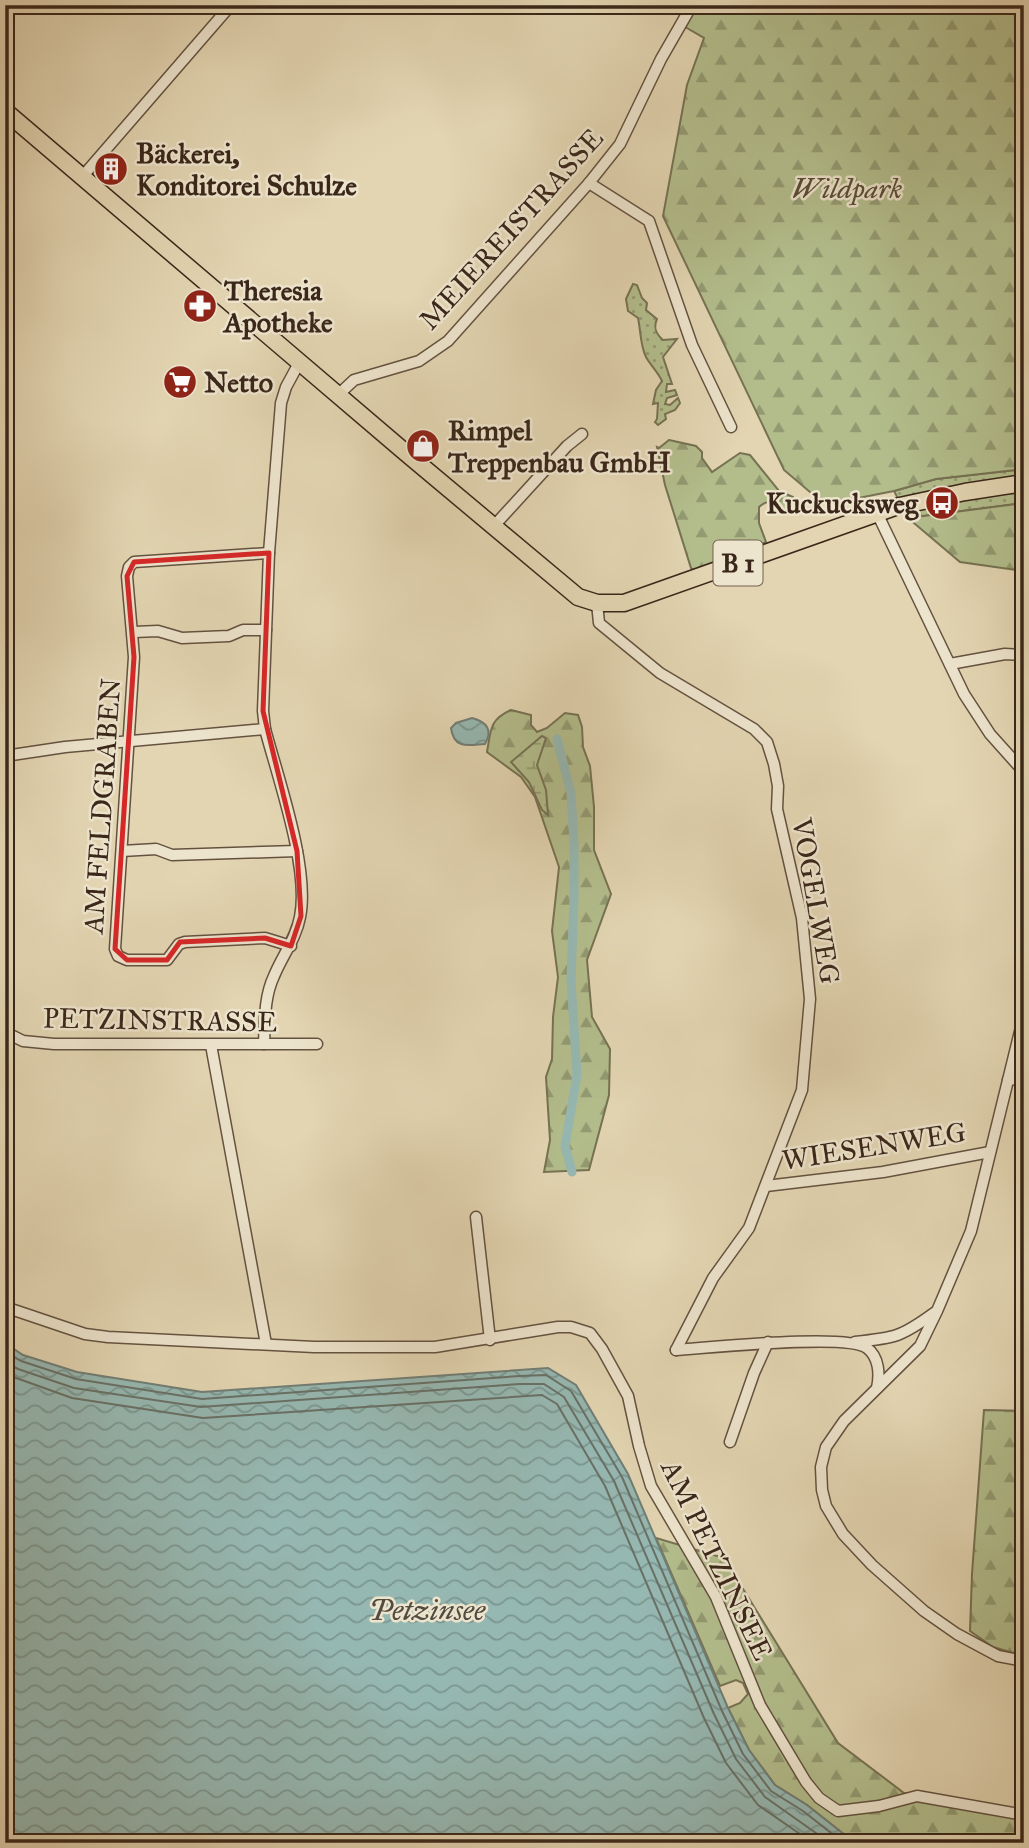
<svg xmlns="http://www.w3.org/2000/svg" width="1029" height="1848" viewBox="0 0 1029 1848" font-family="'IM FELL Great Primer',serif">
	<defs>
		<pattern id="grass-dots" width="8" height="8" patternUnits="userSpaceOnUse" patternTransform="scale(1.75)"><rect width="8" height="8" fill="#b3bd8c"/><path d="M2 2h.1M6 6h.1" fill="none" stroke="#939a72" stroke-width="1.8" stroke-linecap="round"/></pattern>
		<pattern id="forest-firs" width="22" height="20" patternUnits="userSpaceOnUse" patternTransform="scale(1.75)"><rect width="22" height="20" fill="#b3bd8c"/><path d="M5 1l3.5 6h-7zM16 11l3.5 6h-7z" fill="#939a72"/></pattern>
		<pattern id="wetland-marsh" width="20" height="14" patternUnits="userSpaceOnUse" patternTransform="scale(1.75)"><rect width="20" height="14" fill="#b3bd8c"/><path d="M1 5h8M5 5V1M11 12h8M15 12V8" fill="none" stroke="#939a72"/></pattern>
		<pattern id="water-waves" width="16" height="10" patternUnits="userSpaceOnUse" patternTransform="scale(1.75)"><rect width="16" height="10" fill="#96b8b2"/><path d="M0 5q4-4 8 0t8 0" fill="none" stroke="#7b9690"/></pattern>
	</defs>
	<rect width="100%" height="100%" fill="#e3d5b2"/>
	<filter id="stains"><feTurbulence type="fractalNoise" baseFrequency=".00286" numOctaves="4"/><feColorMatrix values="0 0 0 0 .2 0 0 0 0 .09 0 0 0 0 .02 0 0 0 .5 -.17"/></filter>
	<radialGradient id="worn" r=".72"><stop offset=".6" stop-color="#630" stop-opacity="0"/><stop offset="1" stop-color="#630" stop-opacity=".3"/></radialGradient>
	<!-- grass -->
	<g fill="url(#grass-dots)" stroke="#767253" stroke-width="2">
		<path d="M 633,284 L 637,285 L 642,298 L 647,303 L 646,310 L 657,319 C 653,328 656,334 663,340 L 677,339 L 663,357 L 672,384 L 667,384 L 666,392 L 675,390 L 677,395 L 667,398 L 665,404 L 670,405 L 678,398 L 680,403 L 675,410 L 665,414 L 666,419 L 658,425 L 655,422 L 657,419 L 658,403 L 653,404 L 656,390 L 662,381 C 658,372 651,366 646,357 C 640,345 641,332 638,318 L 628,311 L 626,299 Z"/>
		<path d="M 1024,469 L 1024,503 L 908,518 L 894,491 L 936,479 Z"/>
	</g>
	<!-- forest -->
	<g fill="url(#forest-firs)" stroke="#767253" stroke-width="2">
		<path d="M 692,5 L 1024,5 L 1024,469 L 936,479 L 894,491 L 828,504 L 817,498 L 784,470 L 663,216 L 687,85 L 704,38 L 680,24 Z"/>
		<path d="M 669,440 L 696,446 L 702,452 L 702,458 L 712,472 L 740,453 L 750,455 L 779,491 L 793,497 L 794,501 L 790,509 L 785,510 C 775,503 770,497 759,507 L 759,523 L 766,542 L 694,570 L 691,568 L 665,485 L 657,447 L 659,448 Z"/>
		<path d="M 1024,503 L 1024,571 L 960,562 L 908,518 Z"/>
		<path d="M 511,710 L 531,715 L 531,725 L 537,732 L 547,728 L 565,713 L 578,715 L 582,727 L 583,747 L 590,766 L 594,807 L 594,850 L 611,894 L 587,960 L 592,1017 L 610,1049 L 609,1095 L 589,1170 L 544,1172 L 550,1140 L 546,1077 L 552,1059 L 553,1017 L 558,977 L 552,931 L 559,867 L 535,797 L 521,777 L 487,752 C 491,730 489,720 511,710 Z"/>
		<path d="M 984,1410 L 1024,1411 L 1024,1656 L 993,1647 L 970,1631 L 972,1574 Z"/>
		<path d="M 656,1538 L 724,1558 L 838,1743 L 904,1793 L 1024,1810 L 1024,1843 L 855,1843 L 807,1805 L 775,1785 L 749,1750 L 728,1708 L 740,1703 L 748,1694 L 743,1683 L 736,1680 L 720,1686 Z"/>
	</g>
	<!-- wetland -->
	<path fill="url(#wetland-marsh)" stroke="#767253" stroke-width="2" d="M 542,736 L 546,738 L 537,765 L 546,790 L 548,815 L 542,810 L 529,782 L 511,762 Z"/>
	<!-- water -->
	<g fill="url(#water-waves)" stroke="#717e75" stroke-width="2">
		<path d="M 472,718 C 487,722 493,730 485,744 C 469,745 454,750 451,728 L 456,723 Z"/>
		<path d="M 5,1343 L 23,1355 L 77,1372 L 202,1392 L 548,1368 L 576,1385 L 628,1474 L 728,1708 L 749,1750 L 775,1785 L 807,1805 L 855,1843 L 5,1843 Z"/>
	</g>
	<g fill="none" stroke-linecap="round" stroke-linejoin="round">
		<!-- shore -->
		<g stroke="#687066" stroke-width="2">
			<path d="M 5,1352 L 21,1361 L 76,1379 L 202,1399 L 520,1376 L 546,1375 L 571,1391 L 622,1477 L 722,1711 L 743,1754 L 771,1791 L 803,1811 L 844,1843"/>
			<path d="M 5,1362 L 18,1369 L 74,1388 L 201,1407 L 520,1384 L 544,1384 L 564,1397 L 614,1481 L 714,1714 L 736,1759 L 765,1797 L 830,1843"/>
			<path d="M 5,1374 L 72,1398 L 203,1418 L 542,1395 L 557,1404 L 605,1486 L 704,1718 L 726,1763 L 758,1805 L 813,1843"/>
		</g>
		<!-- canal -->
		<path stroke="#96b8b2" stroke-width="9" d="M 557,739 L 571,793 L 574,843 L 574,898 L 571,980 L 577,1075 L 565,1146 L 572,1172"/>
		<!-- street casing -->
		<g stroke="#645240" stroke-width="13">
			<g id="street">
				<path d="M 82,177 L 231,5"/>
				<path d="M 589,183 L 649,221 L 692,345 L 731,427"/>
				<path d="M 338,395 L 354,380 L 419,361 L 448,341 L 589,183 L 620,144 L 661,59 L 692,5"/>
				<path d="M 877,513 L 964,694 L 990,734 L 1024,772"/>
				<path d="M 493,527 L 567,446 L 582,434"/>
				<path d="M 269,553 L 134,562 L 129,567 L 127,576 L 134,657 L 115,949 L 118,956 L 127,960 L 167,960 L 179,944 L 185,942 L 265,938 L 291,946"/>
				<path d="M 597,603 L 599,623 L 660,673 L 754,729 L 767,742 L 774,764 L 778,786 L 777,809 L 802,918 L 810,999 L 802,1090 L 749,1228 L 713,1278 L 676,1350"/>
				<path d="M 134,632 L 158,631 L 182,638 L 229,636 L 243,630 L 266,630"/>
				<path d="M 950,664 L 1005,654 L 1024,655"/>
				<path d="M 5,756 L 65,747 L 265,729"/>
				<path d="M 122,851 L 156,849 L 172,855 L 297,851"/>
				<path d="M 1024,1015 L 971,1231 L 937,1311 L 920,1346 L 844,1421 L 826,1447 L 821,1467 L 822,1490 L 826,1506 L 843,1534 L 872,1565 L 924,1611 L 957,1634 L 998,1656 L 1024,1661"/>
				<path d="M 5,1032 L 23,1041 L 54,1044 L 317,1044"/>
				<path d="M 264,1044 C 265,1021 264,997 274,976 C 282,956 296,939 300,917 C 310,869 278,778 265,729 L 263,711 L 269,553 L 281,403 L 286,387 L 299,363"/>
				<path d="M 211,1045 L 266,1344"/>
				<path d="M 1008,1080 L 1024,1078"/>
				<path d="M 766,1186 L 883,1172 L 990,1152"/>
				<path d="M 476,1217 L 490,1340"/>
				<path d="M 5,1307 L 85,1334 L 108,1337 L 314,1347 L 435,1347 L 558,1327 L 571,1327 L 590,1333 L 602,1349 L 628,1396 L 639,1446 L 651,1486 L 716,1597 L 760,1705 L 806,1782 L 819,1798 L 838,1811 L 879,1806 L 917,1796 L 1024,1815"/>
				<path d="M 855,1342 C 895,1338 901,1337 934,1313"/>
				<path d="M 676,1350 C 708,1348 847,1333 867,1348 C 879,1357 880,1374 877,1388"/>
				<path d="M 730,1442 L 754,1373 L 768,1342"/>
			</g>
		</g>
		<!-- primary casing -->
		<g stroke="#3a271a" stroke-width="19">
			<path id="primary" d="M 5,111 L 406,453 L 578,597 L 597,603 L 624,603 L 895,507 L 965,492 L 1024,483"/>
		</g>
		<!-- street -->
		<use href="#street" stroke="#ede4cd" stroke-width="10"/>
		<!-- primary -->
		<use href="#primary" stroke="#e3d5b2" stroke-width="16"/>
	</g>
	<!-- marked area -->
	<path fill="none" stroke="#d62828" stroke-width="5" stroke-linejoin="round" d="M 269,553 L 263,711 L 297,851 L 301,916 L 291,946 L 265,938 L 180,942 L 167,960 L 127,960 L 115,949 L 134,657 L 127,576 L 134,562 Z"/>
	<!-- icons -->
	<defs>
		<g id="building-disc" transform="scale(1.75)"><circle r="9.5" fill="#8f2418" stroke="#ede4cd"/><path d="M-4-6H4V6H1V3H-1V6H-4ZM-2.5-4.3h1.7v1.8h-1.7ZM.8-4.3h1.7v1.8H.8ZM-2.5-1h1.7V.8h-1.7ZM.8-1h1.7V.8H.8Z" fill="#fff"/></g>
		<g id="pharmacy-disc" transform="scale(1.75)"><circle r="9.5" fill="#8f2418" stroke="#ede4cd"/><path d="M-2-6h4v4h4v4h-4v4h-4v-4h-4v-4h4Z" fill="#fff"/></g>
		<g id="supermarket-disc" transform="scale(1.75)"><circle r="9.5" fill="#8f2418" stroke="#ede4cd"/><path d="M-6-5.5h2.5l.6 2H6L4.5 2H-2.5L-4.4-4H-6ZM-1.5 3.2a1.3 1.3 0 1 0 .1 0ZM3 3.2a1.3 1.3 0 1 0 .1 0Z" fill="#fff"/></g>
		<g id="shop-disc" transform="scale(1.75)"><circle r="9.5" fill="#8f2418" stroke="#ede4cd"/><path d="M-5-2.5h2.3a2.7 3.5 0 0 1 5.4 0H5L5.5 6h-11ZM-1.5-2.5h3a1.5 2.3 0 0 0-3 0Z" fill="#fff"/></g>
		<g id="bus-disc" transform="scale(1.75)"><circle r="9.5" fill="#8f2418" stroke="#ede4cd"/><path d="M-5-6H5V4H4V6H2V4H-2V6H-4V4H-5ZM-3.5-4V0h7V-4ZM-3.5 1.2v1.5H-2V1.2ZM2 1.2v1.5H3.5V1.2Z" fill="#fff"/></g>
	</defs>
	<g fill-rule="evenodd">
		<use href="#building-disc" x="111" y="169"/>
		<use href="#pharmacy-disc" x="200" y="306"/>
		<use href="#supermarket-disc" x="180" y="382"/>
		<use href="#shop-disc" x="423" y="446"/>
		<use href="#bus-disc" x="942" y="503"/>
	</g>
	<g text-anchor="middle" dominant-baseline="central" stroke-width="5" stroke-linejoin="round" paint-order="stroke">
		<!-- shield labels -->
		<rect fill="#ede4cd" stroke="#706050" stroke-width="2" x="713.5" y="540.5" width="49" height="45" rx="5"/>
		<g font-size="26" font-weight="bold" fill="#3a271a">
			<text x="738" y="563">B 1</text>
		</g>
		<!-- poi labels -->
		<g font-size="28" font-weight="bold" fill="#3a271a" stroke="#ede4cd" text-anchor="start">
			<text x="136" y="153">Bäckerei,<tspan x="136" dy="32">Konditorei Schulze</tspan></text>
			<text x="224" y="290">Theresia<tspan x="224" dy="32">Apotheke</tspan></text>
			<text x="204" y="382">Netto</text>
			<text x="448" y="430">Rimpel<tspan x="448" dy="32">Treppenbau GmbH</tspan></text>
			<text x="918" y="503" text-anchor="end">Kuckucksweg</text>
		</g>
		<!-- park labels -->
		<g font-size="28" font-style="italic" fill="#584c36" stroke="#ede4cd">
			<text x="847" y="188">Wildpark</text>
		</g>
		<!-- street labels -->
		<g font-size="28" fill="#3a271a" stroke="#ede4cd">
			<text transform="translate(511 229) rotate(-48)">MEIEREISTRASSE</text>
			<text transform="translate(102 806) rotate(-86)">AM FELDGRABEN</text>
			<text transform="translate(816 901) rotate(80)">VOGELWEG</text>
			<text transform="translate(160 1020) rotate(1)">PETZINSTRASSE</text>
			<text transform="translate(874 1146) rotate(-9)">WIESENWEG</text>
			<text transform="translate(717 1560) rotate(64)">AM PETZINSEE</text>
		</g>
		<!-- water labels -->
		<g font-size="30" font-style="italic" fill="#514b40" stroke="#ede4cd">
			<text x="427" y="1610">Petzinsee</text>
		</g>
	</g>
	<!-- margin -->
	<rect width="1029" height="1848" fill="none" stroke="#e3d5b2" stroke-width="28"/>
	<rect x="7" y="7" width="1015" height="1834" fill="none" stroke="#3a271a" stroke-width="3.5"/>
	<rect x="14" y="14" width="1001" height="1820" fill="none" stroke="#3a271a" stroke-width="2"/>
	<rect width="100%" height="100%" filter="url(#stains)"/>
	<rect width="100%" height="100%" fill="url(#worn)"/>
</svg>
